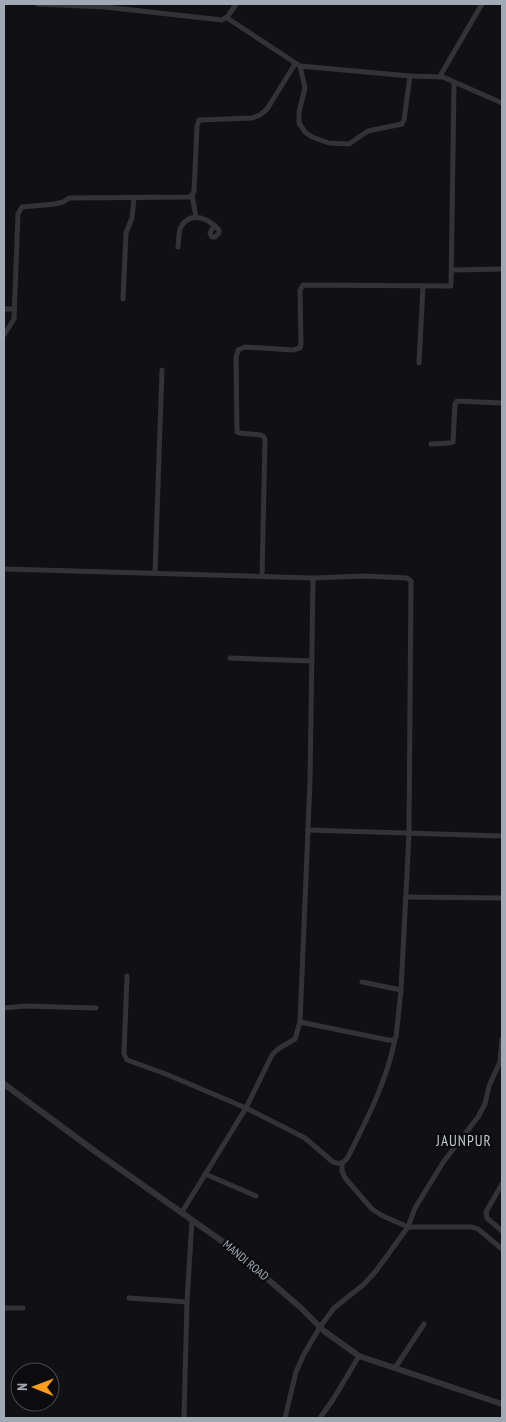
<svg xmlns="http://www.w3.org/2000/svg" width="506" height="1422" viewBox="0 0 506 1422" font-family="'PT Sans Narrow',sans-serif">
	<rect width="100%" height="100%" fill="#111113"/>
	<g fill="none" stroke-linecap="round" stroke-linejoin="round">
		<!-- minor -->
		<g stroke="#323338" stroke-width="5">
			<path d="M 38,4 L 105,7 L 222,20 L 228,16 L 236,4"/>
			<path d="M 227,18 L 300,66 L 410,76 L 443,77 L 502,103"/>
			<path d="M 300,66 L 305,88 L 299,112 L 299,123 L 305,132 L 312,137 L 329,143 L 349,144 L 368,131 L 402,124 L 404,120 L 410,76"/>
			<path d="M 440,76 L 482,4"/>
			<path d="M 192,195 L 196,217"/>
			<path d="M 178,247 C 179,241 178,232 181,227 C 191,209 210,220 219,230 L 219,233 L 215,237 L 212,237 L 210,233 L 214,226"/>
			<path d="M 452,270 L 502,269"/>
			<path d="M 123,299 L 126,233 L 132,218 L 134,198"/>
			<path d="M 4,309 L 14,309"/>
			<path d="M 4,335 L 14,319 L 18,214 L 22,207 L 55,204 L 63,202 L 69,198 L 190,197 L 194,192 L 197,126 L 199,120 L 252,118 L 260,115 L 267,109 L 295,64"/>
			<path d="M 419,363 L 423,287"/>
			<path d="M 431,444 L 450,443 L 453,442 L 455,404 L 457,401 L 502,403"/>
			<path d="M 4,569 L 313,578 L 363,576 L 407,578 L 411,581 L 409,833 L 401,990 L 396,1037 L 393,1040 L 388,1040 L 300,1022"/>
			<path d="M 155,573 L 162,370"/>
			<path d="M 262,576 L 265,440 L 264,437 L 261,435 L 240,433 L 237,432 L 236,358 L 238,350 L 245,347 L 293,350 L 300,348 L 301,344 L 300,290 L 303,285 L 451,286 L 454,83"/>
			<path d="M 230,658 L 312,661"/>
			<path d="M 308,830 L 502,836"/>
			<path d="M 406,897 L 502,898"/>
			<path d="M 127,976 L 124,1054 L 127,1060 L 166,1074 L 246,1108 L 305,1138 L 333,1162 C 340,1165 344,1163 348,1157 C 367,1119 387,1081 395,1039"/>
			<path d="M 362,982 L 401,990"/>
			<path d="M 4,1008 L 25,1006 L 96,1008"/>
			<path d="M 342,1163 L 342,1171 L 345,1178 L 372,1209 L 381,1215 L 408,1227 L 472,1227 L 478,1229 L 502,1249"/>
			<path d="M 205,1174 L 256,1196"/>
			<path d="M 502,1184 L 486,1212 L 487,1218 L 502,1231"/>
			<path d="M 182,1212 L 246,1108 L 272,1055 L 278,1049 L 295,1039 L 300,1022 L 310,781 L 313,578"/>
			<path d="M 129,1298 L 187,1302"/>
			<path d="M 4,1308 L 23,1308"/>
			<path d="M 395,1368 L 424,1324"/>
			<path d="M 184,1418 L 187,1302 L 192,1220"/>
			<path d="M 285,1418 L 296,1372 L 304,1354 L 320,1327 L 334,1308 L 363,1285 L 376,1271 L 408,1227 L 415,1208 L 444,1161 L 478,1117 L 485,1104 L 489,1086 L 500,1062 L 502,1039"/>
			<path d="M 320,1418 L 334,1398 L 359,1356"/>
		</g>
		<!-- tertiary -->
		<path stroke="#323338" stroke-width="6" d="M 4,1084 L 96,1152 L 233,1249 L 301,1308 L 324,1331 L 359,1356 L 502,1404"/>
	</g>
	<g text-anchor="middle" dominant-baseline="central" stroke-width="5" stroke-linejoin="round" paint-order="stroke">
		<!-- street labels -->
		<g font-size="12" fill="#a1a9b5" stroke="#0c0c0e">
			<text transform="translate(246 1260) rotate(40)">MANDI ROAD</text>
		</g>
		<!-- quarter labels -->
		<g font-size="15" letter-spacing="1" fill="#c2c7d0" stroke="#0c0c0e">
			<text x="464" y="1140">JAUNPUR</text>
		</g>
	</g>
	<!-- border -->
	<rect width="506" height="1422" fill="none" stroke="#a1a9b5" stroke-width="10"/>
	<!-- north arrow -->
	<g transform="translate(35 1387) rotate(271)"><circle r="24" fill="#0c0c0e" stroke="#484b51"/>
	<path d="M0-4L9 19L0 12L-9 19Z" fill="#ff9e1c"/>
	<text y="-8" font-size="14" font-weight="bold" text-anchor="middle" fill="#a1a9b5">N</text>
	</g>
</svg>
